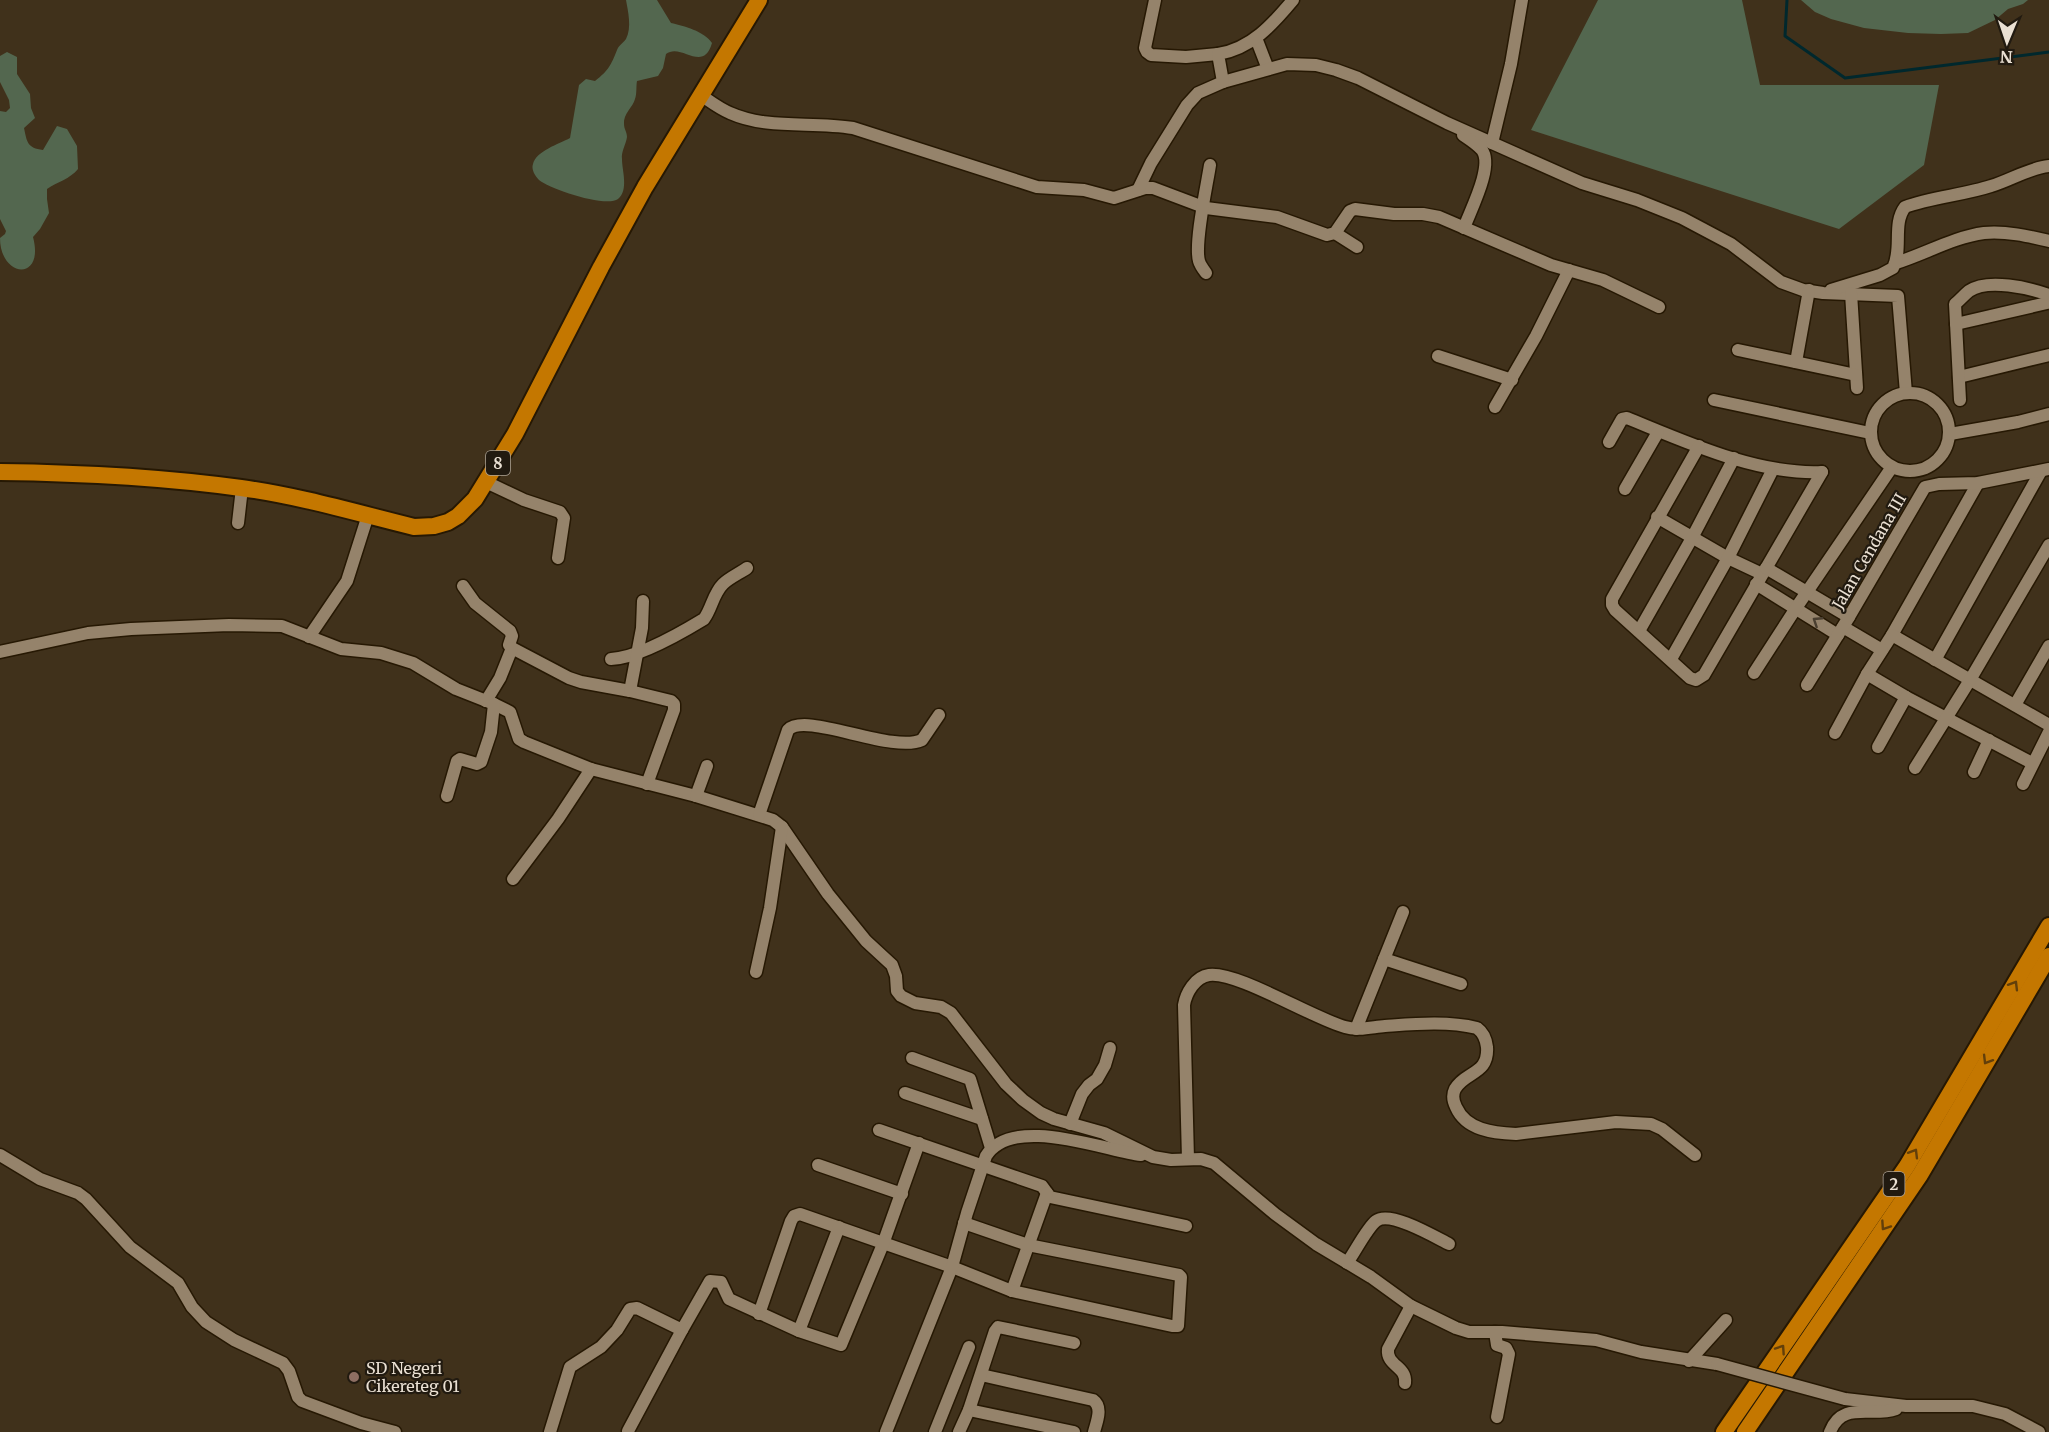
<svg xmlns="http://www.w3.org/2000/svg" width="2049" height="1432" viewBox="0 0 2049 1432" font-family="Merriweather,serif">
	<rect width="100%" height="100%" fill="#40311b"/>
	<!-- forest -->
	<g fill="#53674f">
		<path d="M 626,0 L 657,0 L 671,23 C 684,26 704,31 712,43 C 703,74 681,42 666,54 L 663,68 L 658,76 L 637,81 C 636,86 637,94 635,99 C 633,107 623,114 624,124 C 624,129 627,132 627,137 C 626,144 621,152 622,159 C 622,171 629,190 618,199 C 606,208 550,189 539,180 C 535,176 531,169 533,164 C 536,151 559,144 570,138 L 579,85 L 586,79 L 595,81 C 609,70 611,65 617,50 C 619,45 623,43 626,39 C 632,28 628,11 626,0 Z"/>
		<path d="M 1598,0 L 1742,0 L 1760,85 L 1939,85 L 1924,165 L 1839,229 L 1531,130 Z"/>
		<path d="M 1801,0 L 2028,0 L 2023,4 L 2008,9 L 1995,20 L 1968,33 L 1941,34 L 1908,33 L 1864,28 L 1831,19 L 1815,12 Z"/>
		<path d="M 7,52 L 17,57 L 17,74 L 30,94 L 31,108 L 35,118 L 24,128 C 27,142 27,148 43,150 L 57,126 L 67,129 L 77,146 L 78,169 C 70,179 57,182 47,189 L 47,199 L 49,213 L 40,229 L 33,237 C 45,282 0,278 0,238 L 5,234 L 6,231 L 0,219 L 0,111 L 6,112 L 10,108 L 9,100 L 0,82 L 0,56 Z"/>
	</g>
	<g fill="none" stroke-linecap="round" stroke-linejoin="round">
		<!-- stream -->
		<path stroke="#00282d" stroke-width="3" d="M 1787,0 L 1785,36 L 1845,78 L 2049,52"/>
		<!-- minor casing -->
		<g stroke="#261803" stroke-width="15">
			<g id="minor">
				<path d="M 1155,0 L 1145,48 L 1147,52 L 1151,55 L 1186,57 L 1218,54"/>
				<path d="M 1256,38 L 1268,69"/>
				<path d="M 1223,82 L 1287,64 L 1316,65 L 1336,70 L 1358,78 L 1447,123 L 1582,183 L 1637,200 L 1682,218 L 1731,244 L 1781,282 L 1803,290 L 1823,293 L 1898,296 L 1906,393"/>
				<path d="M 702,96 C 711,102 720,109 730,113 C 768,130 812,121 853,128 L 1037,187 L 1084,190 L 1114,198 L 1145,188 L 1153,188 L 1206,208 L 1277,217 L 1327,235 L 1335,233 L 1350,211 L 1355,209 L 1394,214 L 1423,214 L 1439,217 L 1551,265 L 1603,280 L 1659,307"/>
				<path d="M 1463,135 C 1469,139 1477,144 1482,150 C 1494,166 1470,211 1464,228"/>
				<path d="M 1492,143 L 1511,64 L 1522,0"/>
				<path d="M 1138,190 L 1151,163 L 1187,105 L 1198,93 L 1223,82 L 1218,54 C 1251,49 1273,24 1293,0"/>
				<path d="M 1335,233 L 1357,247"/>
				<path d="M 1896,263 C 1925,254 1954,237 1984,233 C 2006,231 2028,236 2049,241"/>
				<path d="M 1206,273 C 1203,269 1200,265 1199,261 C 1194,243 1207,185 1210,165"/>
				<path d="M 1831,290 L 1880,275 L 1893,268 C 1903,249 1892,224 1905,207 C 1931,197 1964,195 1991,186 C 2011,180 2029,168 2049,166"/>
				<path d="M 1851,293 L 1857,388"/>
				<path d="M 1956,324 L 2047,303"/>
				<path d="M 1738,350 L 1856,375"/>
				<path d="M 1438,356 L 1512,380"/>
				<path d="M 1796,362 L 1809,290"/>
				<path d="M 1959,377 L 2049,355"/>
				<circle cx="1910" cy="432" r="39"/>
				<path d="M 1714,400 L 1870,433"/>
				<path d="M 1960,400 L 1955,304 C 1960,300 1964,295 1969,291 C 1988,278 2029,288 2049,295"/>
				<path d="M 1495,407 L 1536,336 L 1569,270"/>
				<path d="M 1950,434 L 2018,422 L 2049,414"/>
				<path d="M 1609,442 L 1622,419 L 1627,418 C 1686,442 1757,475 1822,472"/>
				<path d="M 1699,446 L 1612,599 L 1612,605 L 1615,610 L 1690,678 L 1696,680 L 1704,675 L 1822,472"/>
				<path d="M 486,482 L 524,500 L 560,512 L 564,518 L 558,558"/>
				<path d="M 1978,483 L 1892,635 L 1867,674 L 1906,697 L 2032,763"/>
				<path d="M 1625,489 L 1658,432"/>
				<path d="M 1657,517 L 1728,558 L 1762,574"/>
				<path d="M 238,523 L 242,488"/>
				<path d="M 1766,568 L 1849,617"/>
				<path d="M 1756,584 L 1838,635"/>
				<path d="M 463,586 L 475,603 L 510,631 L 512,636 L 509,645 L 512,648 L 569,678 L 581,682 L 630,691 L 671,701 L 674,704 L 674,710 L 647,784"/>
				<path d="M 1843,627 L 1882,650"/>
				<path d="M 1639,631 L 1692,538 L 1734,458"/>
				<path d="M 1892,635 L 2049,725"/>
				<path d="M 309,637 L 347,581 L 368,515"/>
				<path d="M 0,652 L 88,633 L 131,629 L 229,625 L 282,626 L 341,649 L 381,653 L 413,663 L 456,689 L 494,704 L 510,712 L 519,739 L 524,742 L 591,769 L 696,796 L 773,820 L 782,827 L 828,894 L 866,941 L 892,965 L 896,976 L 897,991 L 901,996 L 915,1003 L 941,1007 L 951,1013 L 1006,1084 L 1023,1100 L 1041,1113 L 1054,1119 L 1104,1133 L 1153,1157 L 1171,1160 L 1201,1159 L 1214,1163 L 1275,1214 L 1316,1244 L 1371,1277 L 1411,1306 L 1456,1328 L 1469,1332 L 1502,1332 L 1596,1340 L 1641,1352 L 1717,1364"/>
				<path d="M 611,659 C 638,658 681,633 704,619 C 712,608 713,594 723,584 C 729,578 740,573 747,568"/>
				<path d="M 1671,659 L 1728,558 L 1773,469"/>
				<path d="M 1935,660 L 2041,471"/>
				<path d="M 1754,673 L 1796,608 L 1892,467"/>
				<path d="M 1807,685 L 1849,617 L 1925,487 L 1939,484 L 1978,483 L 2049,469"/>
				<path d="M 630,691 L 642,628 L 643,601"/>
				<path d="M 486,701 L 500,678 L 512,648"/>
				<path d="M 2015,705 L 2049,646"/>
				<path d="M 1835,733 L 1867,674"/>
				<path d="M 1878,747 L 1906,697"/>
				<path d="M 1915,768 L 1970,680 L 2049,545"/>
				<path d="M 1974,772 L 1989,740"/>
				<path d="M 2023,784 L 2049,732"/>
				<path d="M 447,796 L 457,761 L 460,759 L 477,764 L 481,762 L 491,732 L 494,704"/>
				<path d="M 696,796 L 707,766"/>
				<path d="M 759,815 L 788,730 C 805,711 892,754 922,740 L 939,715"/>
				<path d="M 513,879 L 558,819 L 591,769"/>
				<path d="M 1384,959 L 1461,984"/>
				<path d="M 756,972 L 770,908 L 782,827"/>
				<path d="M 1356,1029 L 1403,912"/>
				<path d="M 912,1058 L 970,1079 L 991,1148"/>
				<path d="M 905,1093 L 982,1119"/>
				<path d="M 1070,1124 L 1082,1094 L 1089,1085 L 1097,1079 L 1105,1065 L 1110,1048"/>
				<path d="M 879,1130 L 1042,1186 L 1050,1197 L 1186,1226"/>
				<path d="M 0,1155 L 40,1179 L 78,1193 L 86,1199 L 130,1247 L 178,1283 L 192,1307 L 206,1322 L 234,1340 L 283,1363 L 289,1371 L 298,1397 L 302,1401 L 361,1423 L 395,1432"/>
				<path d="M 1188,1159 L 1184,1005 C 1186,993 1195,977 1209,975 C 1237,971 1312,1018 1345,1027 C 1358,1031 1372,1027 1385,1026 C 1415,1024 1447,1021 1477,1028 C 1484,1033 1486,1039 1487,1047 C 1489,1075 1465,1071 1455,1089 C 1452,1095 1453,1101 1456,1107 C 1466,1130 1493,1133 1516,1134 L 1616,1122 L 1651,1124 L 1662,1129 L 1695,1155"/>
				<path d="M 818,1165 L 902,1194"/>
				<path d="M 1347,1263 C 1355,1252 1367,1228 1376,1221 C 1390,1210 1435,1237 1449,1244"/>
				<path d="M 1012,1291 L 1047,1193"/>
				<path d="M 759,1314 L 791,1221 L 794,1216 L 800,1214 L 952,1267 L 1012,1291 L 1172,1326 L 1178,1326 L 1181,1277 L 1179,1275 L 1028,1245 L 964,1223"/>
				<path d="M 799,1331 L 839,1227"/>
				<path d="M 1495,1332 L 1497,1345 L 1506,1348 L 1509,1354 L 1497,1417"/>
				<path d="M 1689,1361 L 1726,1320"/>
				<path d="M 981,1375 L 1093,1400 C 1103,1407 1097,1421 1094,1432"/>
				<path d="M 1405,1383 C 1407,1366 1386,1366 1388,1349 L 1411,1306"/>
				<path d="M 1845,1399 L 1906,1406 L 1973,1406 L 2005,1414 L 2039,1432"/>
				<path d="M 969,1410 L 1074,1432"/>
				<path d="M 628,1431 L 682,1330"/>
				<path d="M 550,1432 L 570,1367 L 601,1347 L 617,1330 L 630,1309 L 637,1308 L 682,1330 L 710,1281 L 721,1282 L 729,1299 L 799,1331 L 841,1345 L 883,1244 L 919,1143"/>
				<path d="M 886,1432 L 952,1267 L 967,1213 L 986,1156 C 1012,1114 1103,1150 1141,1155"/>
				<path d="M 935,1432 L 969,1347"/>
				<path d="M 959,1432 L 969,1410 L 995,1331 L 998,1327 L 1074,1343"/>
				<path d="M 1830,1432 C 1842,1400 1871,1418 1896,1409"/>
			</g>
		</g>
		<!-- highway casing -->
		<g stroke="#261803" stroke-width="20">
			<g id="highway">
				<path d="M 0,472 C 81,473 161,477 241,488 C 300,496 357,513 414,527 L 434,526 L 448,522 L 458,516 L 475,499 L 515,434 L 601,267 L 645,187 L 759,0"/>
				<path d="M 1724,1432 L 1907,1166 L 2049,926"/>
				<path d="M 1745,1432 L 1920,1175 L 2049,956"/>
			</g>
		</g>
		<!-- minor -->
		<use href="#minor" stroke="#95836b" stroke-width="12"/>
		<!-- highway -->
		<use href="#highway" stroke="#c47700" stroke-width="16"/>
		<!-- minor-bridge casing -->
		<g stroke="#261803" stroke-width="15" stroke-linecap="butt">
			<path id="minor-bridge" d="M 1717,1364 L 1845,1399"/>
		</g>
		<!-- minor-bridge -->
		<use href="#minor-bridge" stroke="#95836b" stroke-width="12"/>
	</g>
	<!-- one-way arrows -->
	<defs><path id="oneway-chevron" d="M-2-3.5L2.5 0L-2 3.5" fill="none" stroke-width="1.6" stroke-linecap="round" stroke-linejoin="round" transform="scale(1.5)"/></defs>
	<use stroke="#4a3f30" href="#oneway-chevron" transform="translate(1817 621) rotate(-147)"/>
	<g stroke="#623f0a">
		<use href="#oneway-chevron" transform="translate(2014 985) rotate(-59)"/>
		<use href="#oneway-chevron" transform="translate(1987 1060) rotate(121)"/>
		<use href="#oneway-chevron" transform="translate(1914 1153) rotate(-59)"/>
		<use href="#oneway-chevron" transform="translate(1885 1226) rotate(124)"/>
		<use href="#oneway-chevron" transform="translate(1781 1349) rotate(-56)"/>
	</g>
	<!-- markers -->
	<circle fill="#8d6e63" stroke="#211a10" stroke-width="2" cx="354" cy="1377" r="6"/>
	<g text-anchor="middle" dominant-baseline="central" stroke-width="4.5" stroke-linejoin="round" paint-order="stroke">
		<!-- shield labels -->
		<g fill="#211a10" stroke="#aea598" stroke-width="1.5">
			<rect x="486" y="451" width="24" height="24" rx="4.5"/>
			<rect x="1883.5" y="1172" width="21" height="24" rx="4.5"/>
		</g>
		<g font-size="15" font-weight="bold" fill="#eae0d3">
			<text x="498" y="463">8</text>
			<text x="1894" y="1184">2</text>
		</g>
		<!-- street labels -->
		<g font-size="16" fill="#eae0d3" stroke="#211a10">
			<text transform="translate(1869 551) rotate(-60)">Jalan Cendana III</text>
		</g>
		<!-- poi labels -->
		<g font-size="16" fill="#eae0d3" stroke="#211a10" text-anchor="start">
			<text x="366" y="1368">SD Negeri<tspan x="366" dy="18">Cikereteg 01</tspan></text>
		</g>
	</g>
	<!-- north arrow -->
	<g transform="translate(2007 42) rotate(182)" stroke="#211a10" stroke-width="4.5" paint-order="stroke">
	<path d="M0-4.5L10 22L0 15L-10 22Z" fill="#eae0d3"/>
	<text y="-9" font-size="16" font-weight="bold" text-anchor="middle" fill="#eae0d3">N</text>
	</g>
</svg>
